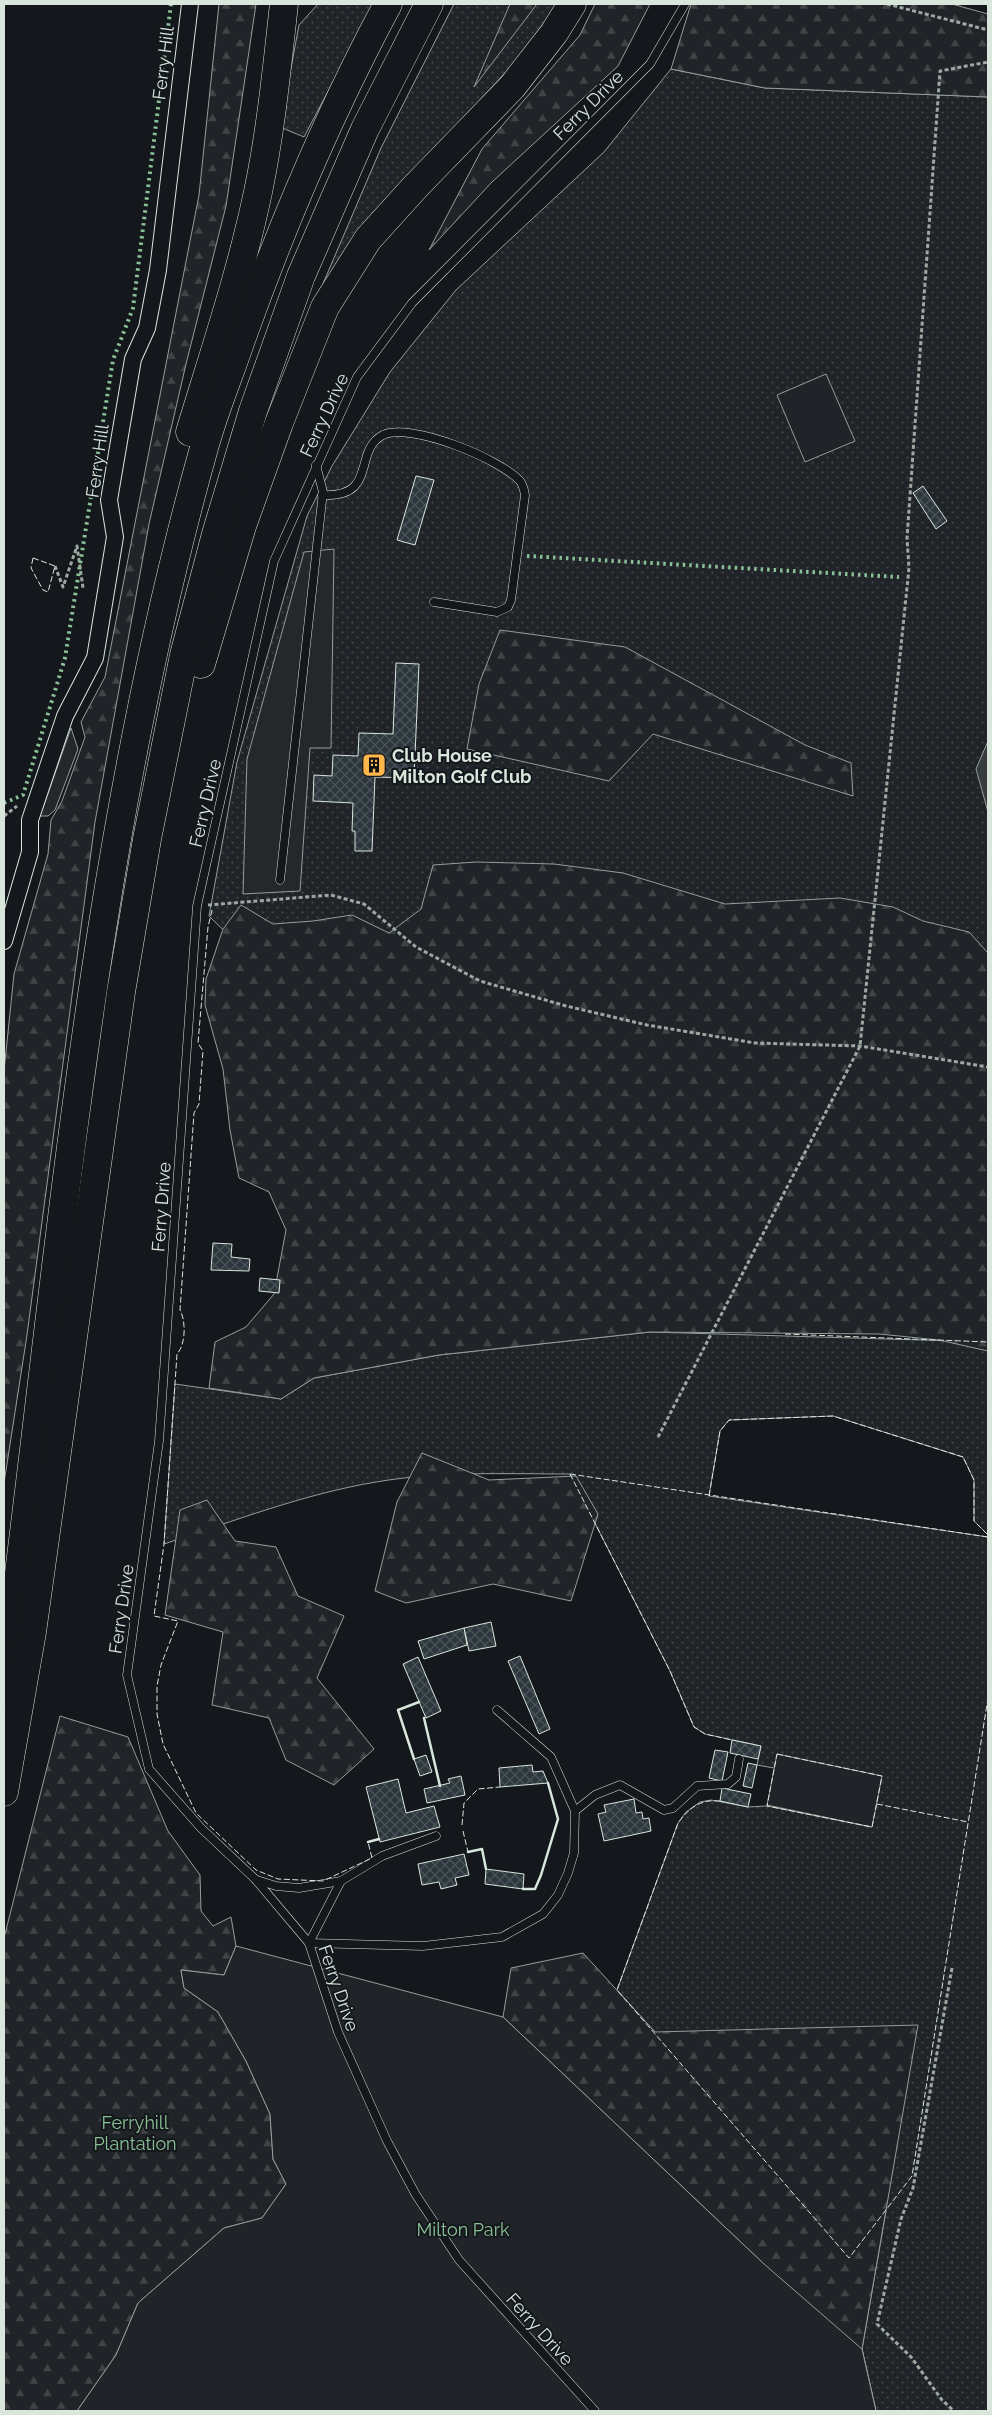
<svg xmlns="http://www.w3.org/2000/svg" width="992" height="2415" viewBox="0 0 992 2415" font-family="Raleway,sans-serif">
	<defs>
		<pattern id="grass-dots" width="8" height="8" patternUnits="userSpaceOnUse" patternTransform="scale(1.25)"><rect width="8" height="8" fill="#202428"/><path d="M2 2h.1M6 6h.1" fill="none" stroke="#404447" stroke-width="1.8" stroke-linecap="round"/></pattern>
		<pattern id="forest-firs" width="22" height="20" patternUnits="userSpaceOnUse" patternTransform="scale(1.25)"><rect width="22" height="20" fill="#202428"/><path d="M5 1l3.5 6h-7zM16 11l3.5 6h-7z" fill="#404447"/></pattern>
		<pattern id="building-cross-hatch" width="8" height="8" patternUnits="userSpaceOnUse" patternTransform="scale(1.25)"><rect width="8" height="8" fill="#2c363c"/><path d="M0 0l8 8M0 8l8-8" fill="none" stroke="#4a5358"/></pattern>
	</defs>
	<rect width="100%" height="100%" fill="#14181c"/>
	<!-- grass -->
	<g fill="url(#grass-dots)" stroke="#939e99">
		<path d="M 318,4 L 374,4 L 304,137 L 280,127 L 299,25 Z"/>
		<path d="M 454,4 L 557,4 L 519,58 L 378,209 L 319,293 L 381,148 Z"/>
		<path d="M 671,69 L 765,88 L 988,97 L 988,1124 L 311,1016 L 209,916 L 237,762 L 307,516 L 332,466 L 390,372 L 456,290 L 604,152 Z"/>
		<path d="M 650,1332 L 988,1342 L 988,1535 L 974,1521 L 974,1480 L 963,1457 L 833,1416 L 729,1420 L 720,1431 L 709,1496 L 988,1537 L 988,2411 L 876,2411 L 862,2349 L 886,2211 L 655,2032 L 617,1990 L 678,1823 L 686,1812 L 700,1802 L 711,1800 L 748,1807 L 767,1806 L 871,1827 L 778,1754 L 774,1768 L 757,1765 L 761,1746 L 705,1734 L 694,1727 L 670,1671 L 570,1474 C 505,1474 440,1471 376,1482 C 304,1494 234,1521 164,1544 L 175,1384 L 281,1399 L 314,1378 L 439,1355 Z"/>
	</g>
	<!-- forest -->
	<g fill="url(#forest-firs)" stroke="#939e99">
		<path d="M 219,4 L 256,4 L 226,206 L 186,364 L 149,524 L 95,822 L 27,1335 L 4,1483 L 4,1071 L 14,974 L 48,854 L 51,820 L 62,801 L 85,737 L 81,722 L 105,677 L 199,195 Z"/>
		<path d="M 510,4 L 537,4 L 474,87 Z"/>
		<path d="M 595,4 L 650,4 L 618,66 L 492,182 L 429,250 L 482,149 L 580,35 Z"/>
		<path d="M 691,4 L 952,4 L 988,14 L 988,97 L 765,88 L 671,69 Z"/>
		<path d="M 500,630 L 625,647 L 805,745 L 851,763 L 853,796 L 653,734 L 609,781 L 467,749 L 479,684 Z"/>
		<path d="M 476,862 L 554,864 L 623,873 L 725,904 L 840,898 L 893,907 L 923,921 L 969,932 L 988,953 L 988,1351 L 939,1340 L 879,1334 L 650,1332 L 439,1355 L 314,1378 L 281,1399 L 209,1388 L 215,1342 L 246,1327 L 274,1294 L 286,1230 L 269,1192 L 239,1178 L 230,1130 L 223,1069 L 205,1005 L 206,979 L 223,929 L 241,905 L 273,924 L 313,921 L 352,915 L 389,933 L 421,909 L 433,865 Z"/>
		<path d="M 422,1453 L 489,1480 L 576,1476 L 598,1514 L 571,1601 L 493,1584 L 406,1603 L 375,1591 L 397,1502 Z"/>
		<path d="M 207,1500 L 235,1541 L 276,1547 L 298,1596 L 344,1616 L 317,1678 L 374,1749 L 334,1785 L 286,1760 L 269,1718 L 212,1705 L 223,1632 L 165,1615 L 180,1510 Z"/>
		<path d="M 60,1716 L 128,1737 L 168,1831 L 200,1875 L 201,1911 L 213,1926 L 231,1917 L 236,1946 L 224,1975 L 181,1970 L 184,1988 L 218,2012 L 246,2061 L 270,2114 L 273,2159 L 286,2184 L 262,2218 L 224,2228 L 138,2303 L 116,2355 L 77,2411 L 4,2411 L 4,1938 Z"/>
		<path d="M 583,1953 L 655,2032 L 918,2025 L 862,2349 L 876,2411 L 764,2264 L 503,2017 L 511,1968 Z"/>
	</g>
	<!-- garden -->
	<g fill="#202428" stroke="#939e99">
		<path d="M 826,374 L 855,441 L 805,462 L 777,395 Z"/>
		<path d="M 777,1754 L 882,1776 L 872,1827 L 767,1805 Z"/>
		<path d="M 236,1946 L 503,2017 L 764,2264 L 862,2349 L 876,2411 L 77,2411 L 116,2355 L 138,2303 L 224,2228 L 262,2218 L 286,2184 L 273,2159 L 270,2114 L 246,2061 L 218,2012 L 184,1988 L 181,1970 L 224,1975 Z"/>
	</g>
	<!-- parking -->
	<g fill="#24282b" stroke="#939e99">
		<path d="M 334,549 L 331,748 L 310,748 L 300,891 L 243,894 L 247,759 L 304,552 Z"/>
		<path d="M 71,728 L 78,749 L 55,810 L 48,816 L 40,816 Z"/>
	</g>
	<!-- water -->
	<path fill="#363b3e" stroke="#939e99" d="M 988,741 L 988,812 L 976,769 Z"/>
	<!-- building -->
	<g fill="url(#building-cross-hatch)" stroke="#d8e6dc">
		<path d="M 416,476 L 434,480 L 415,545 L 397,540 Z"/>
		<path d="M 923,486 L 947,521 L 936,529 L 913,493 Z"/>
		<path d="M 396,663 L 419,664 L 414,778 L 375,777 L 372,851 L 355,851 L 355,831 L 352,831 L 353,803 L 313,801 L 314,775 L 332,776 L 333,755 L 358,756 L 359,733 L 393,734 Z"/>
		<path d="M 213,1243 L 232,1244 L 231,1257 L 250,1259 L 249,1271 L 211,1270 Z"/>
		<path d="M 260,1278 L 280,1280 L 279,1293 L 259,1291 Z"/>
		<path d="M 491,1622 L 496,1646 L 469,1651 L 464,1628 Z"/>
		<path d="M 464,1628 L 467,1645 L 424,1659 L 418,1641 Z"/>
		<path d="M 520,1656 L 550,1729 L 539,1734 L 508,1661 Z"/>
		<path d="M 418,1657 L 441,1711 L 426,1718 L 403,1664 Z"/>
		<path d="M 732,1740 L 761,1746 L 758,1759 L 730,1753 Z"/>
		<path d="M 715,1750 L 728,1752 L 722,1781 L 709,1778 Z"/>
		<path d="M 426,1755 L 432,1772 L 420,1776 L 414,1759 Z"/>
		<path d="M 748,1763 L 757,1765 L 752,1788 L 743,1786 Z"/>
		<path d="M 532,1765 L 533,1772 L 543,1771 L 548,1783 L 500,1787 L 499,1768 Z"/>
		<path d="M 461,1776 L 465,1795 L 427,1803 L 424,1789 L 450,1783 L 448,1779 Z"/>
		<path d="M 398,1779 L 406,1813 L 434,1806 L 440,1827 L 380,1842 L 366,1787 Z"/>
		<path d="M 722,1788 L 751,1794 L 748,1807 L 720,1801 Z"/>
		<path d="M 634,1799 L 636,1813 L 642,1812 L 643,1819 L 649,1818 L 651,1831 L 604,1841 L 598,1814 L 606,1812 L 604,1805 Z"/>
		<path d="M 464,1854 L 469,1875 L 455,1878 L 457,1885 L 441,1889 L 439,1882 L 422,1885 L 418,1864 Z"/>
		<path d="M 486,1869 L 524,1874 L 523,1889 L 485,1884 Z"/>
	</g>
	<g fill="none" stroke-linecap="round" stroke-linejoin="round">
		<!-- lane casing -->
		<g stroke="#d8e6dc" stroke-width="9">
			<g id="lane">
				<path d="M 322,495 C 379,498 352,451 383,435 C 411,422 500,459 520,481 C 523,485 524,489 525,495 L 511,600 L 508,607 L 497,612 L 434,602"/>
				<path d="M 280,880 L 323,492 L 316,465"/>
				<path d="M 575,1811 L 595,1795 L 620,1785 L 664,1810 L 673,1808 L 697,1786 L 728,1784 L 736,1777 L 739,1759"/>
				<path d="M 257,1880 L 276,1886 L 299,1888 L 341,1881 L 382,1856 L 436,1836"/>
				<path d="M 341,1881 L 309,1943 L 423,1946 L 502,1937 L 543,1914 L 558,1895 L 568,1873 L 574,1853 L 575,1811 L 551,1757 L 497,1710"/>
				<path d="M 595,2411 L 459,2260 L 416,2195 L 387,2141 L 338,2032 L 309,1943 L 255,1879 L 201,1828 L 149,1769 L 127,1675 L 159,1441 L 197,906 L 274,561 L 357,377 L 412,303 L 650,64 L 685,4"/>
			</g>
		</g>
		<!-- street casing -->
		<g stroke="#d8e6dc" stroke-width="18">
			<path id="street" d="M 4,941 L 30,852 L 30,820 L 65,716 L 95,658 L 115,537 L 109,500 L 133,359 L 147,328 L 158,270 L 190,4"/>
		</g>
		<!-- highway casing -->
		<g stroke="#d8e6dc" stroke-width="29">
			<g id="highway">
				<path d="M 190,432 C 214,353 241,273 258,192 C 271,130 277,66 284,4"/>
				<path d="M 201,664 L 242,526 L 279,423 L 325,307 L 368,239 L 416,186 L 512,87 L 554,33 L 572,4"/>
				<path d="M 4,1691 C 59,1276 90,853 204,448 C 214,411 229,376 241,340 C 282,225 330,112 388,4"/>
				<path d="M 4,1792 L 32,1632 L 121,992 L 147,839 L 184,655 L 216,534 L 253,411 L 301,276 L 365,129 L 429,4"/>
			</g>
		</g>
		<!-- path -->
		<g stroke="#9da8a2" stroke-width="3" stroke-dasharray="4 2.5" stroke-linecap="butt">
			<path d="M 887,4 L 988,30"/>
			<path d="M 55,566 L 63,587 L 77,546 L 83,588"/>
			<path d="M 4,816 L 17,806"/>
			<path d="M 208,905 L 331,895 L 364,904 L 416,947 L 480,981 L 566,1006 L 647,1025 L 755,1043 L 860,1046 L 988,1067"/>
			<path d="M 658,1437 L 860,1046 L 909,568 L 907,538 L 940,71 L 988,62"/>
			<path d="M 952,1968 L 913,2188 L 901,2219 L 877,2324 L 911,2357 L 942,2400 L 954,2411"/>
		</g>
		<!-- lane -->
		<use href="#lane" stroke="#14181c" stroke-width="8"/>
		<!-- street -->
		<use href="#street" stroke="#14181c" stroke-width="16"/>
		<!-- highway -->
		<use href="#highway" stroke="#14181c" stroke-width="28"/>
		<!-- hedge -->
		<g stroke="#8ac095" stroke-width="4" stroke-dasharray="2.5 4" stroke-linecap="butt">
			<path d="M 527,556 L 899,577"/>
			<path d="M 4,803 L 23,795 L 65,658 L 113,360 L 133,308 L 171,4"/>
		</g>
		<!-- fence -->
		<g stroke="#d8e6dc" stroke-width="1" stroke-dasharray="6 2.5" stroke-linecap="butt">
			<path d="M 33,558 L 55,566 L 48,592 L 43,590 L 31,568 Z"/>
			<path d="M 212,910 L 208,927 L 198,1043 L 203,1051 L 199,1104 L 194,1113 L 180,1310 C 186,1321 186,1344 177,1354 L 164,1544 L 154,1616 L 178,1621 L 161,1665 L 157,1686 L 157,1714 L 163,1744 L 196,1813 L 256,1870 L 278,1879 L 323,1881 L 372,1858 L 368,1842"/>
			<path d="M 785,1334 L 988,1342"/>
			<path d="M 570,1474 L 988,1537"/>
			<path d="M 570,1474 L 670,1671 L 694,1727 L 705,1734 L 732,1740"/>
			<path d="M 709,1496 L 720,1431 L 729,1420 L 833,1416 L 963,1457 L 974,1480 L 974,1521 L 988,1535"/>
			<path d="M 777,1754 L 882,1776 L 872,1827 L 767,1806 Z"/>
			<path d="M 720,1801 C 700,1799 689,1808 678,1823 L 617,1990 L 849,2258 L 912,2176 L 988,1698"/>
			<path d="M 877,1804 L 968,1822"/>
			<path d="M 462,1825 L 464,1803 L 478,1789 L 500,1787"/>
			<path d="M 463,1831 L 468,1852"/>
		</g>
		<!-- wall -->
		<g stroke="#d8e6dc" stroke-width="2.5">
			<path d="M 424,1718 L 440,1786"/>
			<path d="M 414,1759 L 398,1710 L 419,1702"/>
			<path d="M 368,1842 L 379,1839"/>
			<path d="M 468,1852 L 482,1849 L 486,1869"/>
			<path d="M 523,1889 L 535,1889 L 541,1875 L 558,1819 L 548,1783"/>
		</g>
	</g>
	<!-- icons -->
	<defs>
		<g id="building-square" transform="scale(1.25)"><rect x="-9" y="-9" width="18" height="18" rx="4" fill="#ffb74d" stroke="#14181c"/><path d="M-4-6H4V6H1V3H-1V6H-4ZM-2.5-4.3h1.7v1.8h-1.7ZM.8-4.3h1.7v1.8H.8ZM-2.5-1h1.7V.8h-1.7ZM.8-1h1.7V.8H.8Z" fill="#111"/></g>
	</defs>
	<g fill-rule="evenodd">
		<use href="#building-square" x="374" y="765"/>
	</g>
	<g text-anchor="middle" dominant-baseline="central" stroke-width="4" stroke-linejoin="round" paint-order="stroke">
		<!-- street labels -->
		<g font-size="18" fill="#d8e6dc" stroke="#14181c">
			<text transform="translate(163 63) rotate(-83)">Ferry Hill</text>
			<text transform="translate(588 105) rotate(-45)">Ferry Drive</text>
			<text transform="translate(324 415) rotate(-65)">Ferry Drive</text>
			<text transform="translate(97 461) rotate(-82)">Ferry Hill</text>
			<text transform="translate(205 803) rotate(-77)">Ferry Drive</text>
			<text transform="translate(161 1207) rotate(-86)">Ferry Drive</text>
			<text transform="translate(121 1609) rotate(-82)">Ferry Drive</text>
			<text transform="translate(339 1988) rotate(71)">Ferry Drive</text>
			<text transform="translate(540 2329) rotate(48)">Ferry Drive</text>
		</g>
		<!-- poi labels -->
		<g font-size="18" font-weight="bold" fill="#d8e6dc" stroke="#14181c" text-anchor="start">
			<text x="392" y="755">Club House<tspan x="392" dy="21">Milton Golf Club</tspan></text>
		</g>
		<!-- park labels -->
		<g font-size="18" fill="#8ac095" stroke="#14181c">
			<text x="135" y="2122">Ferryhill<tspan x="135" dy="21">Plantation</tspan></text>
			<text x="463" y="2229">Milton Park</text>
		</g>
	</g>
	<!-- border -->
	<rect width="992" height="2415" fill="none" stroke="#d8e6dc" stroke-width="10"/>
</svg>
